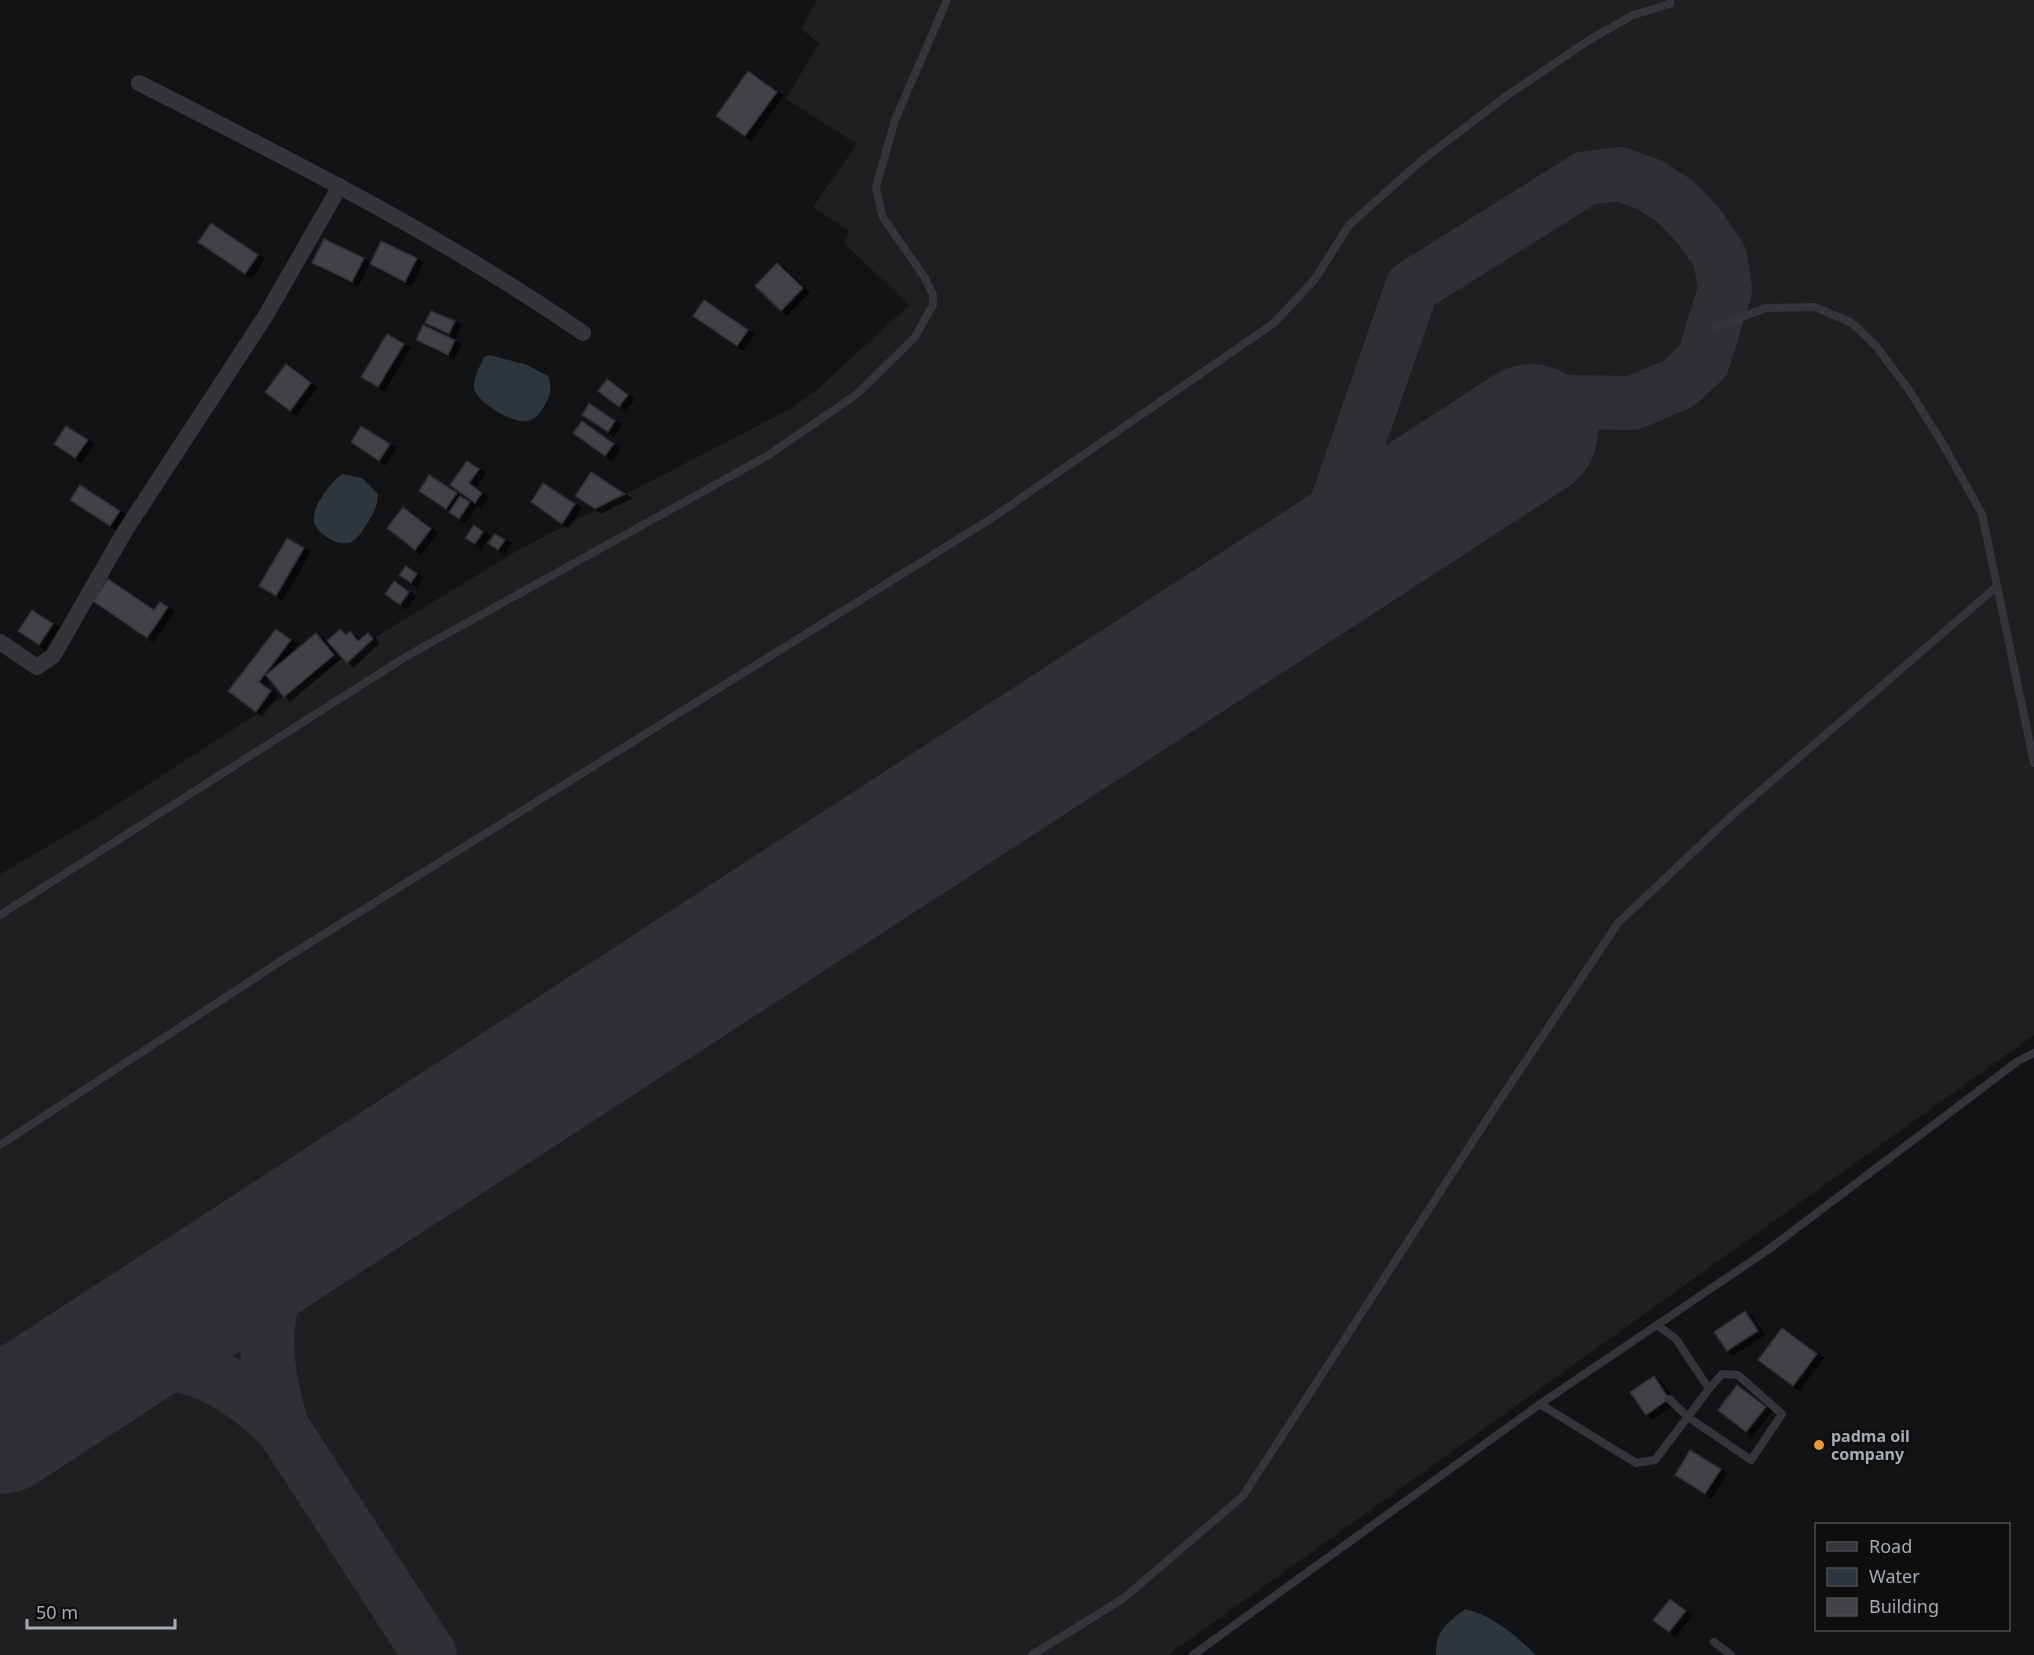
<svg xmlns="http://www.w3.org/2000/svg" width="2034" height="1655" viewBox="0 0 2034 1655" font-family="'Noto Sans',sans-serif">
	<defs>
		<filter id="shadow"><feDropShadow dx="6" dy="4" stdDeviation="0" flood-color="#0009"/></filter>
	</defs>
	<rect width="100%" height="100%" fill="#121314"/>
	<!-- built -->
	<path fill="#1f1f21" d="M 817,0 L 2034,0 L 2034,1035 L 1168,1655 L 0,1655 L 0,874 L 93,820 L 377,636 L 520,549 L 792,408 L 819,388 L 909,305 L 844,243 L 849,231 L 813,207 L 857,144 L 786,99 L 819,43 L 801,29 Z"/>
	<!-- water -->
	<g fill="#2d363c">
		<path d="M 490,355 L 527,365 L 548,376 C 552,385 551,394 546,403 C 541,412 537,419 527,421 C 513,424 476,402 474,388 C 473,377 480,367 484,357 Z"/>
		<path d="M 342,474 L 362,478 L 378,494 C 378,506 373,515 366,525 C 362,531 358,539 351,542 C 340,548 315,533 314,521 C 312,506 331,482 342,474 Z"/>
		<path d="M 1465,1609 C 1494,1616 1515,1635 1536,1655 L 1436,1655 C 1435,1631 1447,1623 1465,1609 Z"/>
	</g>
	<g fill="none" stroke-linecap="round" stroke-linejoin="round">
		<!-- taxiway -->
		<g stroke="#2e3033" stroke-width="54">
			<path d="M 1302,580 L 1320,552 L 1412,287 L 1586,178 L 1620,174 L 1650,185 L 1676,202 L 1698,225 L 1720,257 L 1725,290 L 1703,361 L 1678,384 L 1633,403 L 1573,402 L 1531,431"/>
			<path d="M 89,1369 C 175,1352 220,1367 282,1427 C 253,1328 263,1278 340,1206"/>
			<path d="M 282,1427 L 430,1655"/>
		</g>
		<!-- runway -->
		<path stroke="#2e3033" stroke-width="134" d="M 0,1427 L 1531,431"/>
	</g>
	<!-- building -->
	<g fill="#414347" stroke="#2d2d30" stroke-width="1.5" filter="url(#shadow)">
		<path d="M 748,71 L 777,92 L 745,136 L 716,116 Z"/>
		<path d="M 211,223 L 258,255 L 245,274 L 198,242 Z"/>
		<path d="M 324,239 L 364,258 L 352,282 L 312,263 Z"/>
		<path d="M 381,241 L 417,258 L 405,282 L 370,264 Z"/>
		<path d="M 777,263 L 803,288 L 781,311 L 755,286 Z"/>
		<path d="M 704,300 L 748,330 L 737,346 L 693,316 Z"/>
		<path d="M 431,311 L 455,321 L 449,334 L 425,323 Z"/>
		<path d="M 423,325 L 455,340 L 448,355 L 416,340 Z"/>
		<path d="M 387,334 L 404,344 L 378,387 L 361,377 Z"/>
		<path d="M 286,364 L 311,383 L 290,411 L 265,392 Z"/>
		<path d="M 607,379 L 628,395 L 619,407 L 598,391 Z"/>
		<path d="M 589,403 L 615,421 L 608,432 L 582,415 Z"/>
		<path d="M 582,421 L 614,444 L 605,456 L 573,433 Z"/>
		<path d="M 66,426 L 88,440 L 75,458 L 54,444 Z"/>
		<path d="M 361,426 L 390,444 L 379,461 L 351,442 Z"/>
		<path d="M 467,461 L 479,469 L 469,483 L 482,493 L 475,503 L 450,485 Z"/>
		<path d="M 591,472 L 625,494 L 595,509 L 575,496 Z"/>
		<path d="M 429,475 L 457,493 L 446,509 L 419,491 Z"/>
		<path d="M 543,483 L 575,504 L 562,524 L 531,502 Z"/>
		<path d="M 80,485 L 120,511 L 110,526 L 70,500 Z"/>
		<path d="M 460,496 L 470,502 L 459,519 L 449,512 Z"/>
		<path d="M 403,507 L 431,529 L 415,550 L 387,528 Z"/>
		<path d="M 474,525 L 483,532 L 475,544 L 465,538 Z"/>
		<path d="M 495,534 L 505,540 L 498,550 L 488,543 Z"/>
		<path d="M 287,538 L 304,548 L 276,596 L 259,586 Z"/>
		<path d="M 406,566 L 417,574 L 411,583 L 399,575 Z"/>
		<path d="M 108,579 L 154,610 L 160,602 L 168,607 L 147,638 L 93,601 Z"/>
		<path d="M 394,581 L 409,592 L 400,605 L 385,594 Z"/>
		<path d="M 32,610 L 53,624 L 39,645 L 18,631 Z"/>
		<path d="M 276,629 L 291,640 L 259,682 L 271,691 L 256,712 L 228,691 Z"/>
		<path d="M 340,629 L 346,635 L 350,631 L 358,641 L 368,633 L 373,639 L 347,663 L 327,641 Z"/>
		<path d="M 316,633 L 334,655 L 284,697 L 266,675 Z"/>
		<path d="M 1745,1311 L 1758,1331 L 1727,1351 L 1714,1332 Z"/>
		<path d="M 1782,1328 L 1817,1354 L 1793,1386 L 1758,1360 Z"/>
		<path d="M 1654,1376 L 1669,1399 L 1646,1415 L 1630,1392 Z"/>
		<path d="M 1737,1385 L 1766,1407 L 1746,1432 L 1718,1410 Z"/>
		<path d="M 1690,1450 L 1721,1469 L 1705,1494 L 1675,1475 Z"/>
		<path d="M 1670,1599 L 1686,1611 L 1669,1632 L 1653,1620 Z"/>
	</g>
	<g fill="none" stroke-linecap="round" stroke-linejoin="round">
		<!-- service -->
		<g stroke="#343539" stroke-width="8">
			<path d="M 1715,327 L 1766,308 L 1815,307 L 1852,323 L 1876,346 L 1909,390 L 1943,444 L 1982,514 L 2034,763"/>
			<path d="M 0,915 L 407,656 L 767,456 L 857,394 L 915,337 L 933,305 L 933,295 L 925,278 L 882,216 L 876,187 L 895,120 L 947,0"/>
			<path d="M 0,1145 L 284,959 L 992,518 L 1274,323 L 1315,279 L 1349,225 L 1421,161 L 1505,97 L 1586,42 L 1633,15 L 1670,4 L 1670,0"/>
			<path d="M 1669,1399 L 1688,1417 L 1751,1460 L 1782,1414 L 1738,1375 L 1722,1374 L 1709,1389"/>
			<path d="M 1540,1404 L 1765,1252 L 2018,1061 L 2034,1053"/>
			<path d="M 1714,1642 L 1731,1655"/>
			<path d="M 1032,1655 L 1124,1598 L 1243,1496 L 1497,1104 L 1618,923 L 1729,818 L 1996,587"/>
			<path d="M 1193,1655 L 1540,1404 L 1636,1463 L 1655,1460 L 1709,1389 L 1676,1339 L 1657,1325"/>
		</g>
		<!-- minor -->
		<g stroke="#343539" stroke-width="16">
			<path d="M 139,83 C 290,160 443,236 583,333"/>
			<path d="M 0,642 L 37,667 L 53,656 L 125,531 L 266,315 L 340,186"/>
		</g>
	</g>
	<!-- markers -->
	<circle fill="#e79837" stroke="#0e0e0f" stroke-width="2" cx="1819" cy="1445" r="6"/>
	<g text-anchor="middle" dominant-baseline="central" stroke-width="5" stroke-linejoin="round" paint-order="stroke">
		<!-- poi labels -->
		<g font-size="16" font-weight="bold" fill="#a5abb4" stroke="#0e0e0f" text-anchor="start">
			<text x="1831" y="1436">padma oil<tspan x="1831" dy="18">company</tspan></text>
		</g>
	</g>
	<!-- legend -->
	<rect x="1815" y="1523" width="195" height="108" fill="#0e0e0f" stroke="#4a4d51" stroke-width="1.5"/>
	<rect x="1827" y="1542" width="30" height="9" fill="#343539" stroke="#4a4d51" stroke-width="1.5"/>
	<text x="1869" y="1553" font-size="18" fill="#a5abb4">Road</text>
	<rect x="1827" y="1568" width="30" height="18" fill="#2d363c" stroke="#4a4d51" stroke-width="1.5"/>
	<text x="1869" y="1583" font-size="18" fill="#a5abb4">Water</text>
	<rect x="1827" y="1598" width="30" height="18" fill="#414347" stroke="#4a4d51" stroke-width="1.5"/>
	<text x="1869" y="1613" font-size="18" fill="#a5abb4">Building</text>
	<!-- scale -->
	<path d="M27 1619v9h148v-9" fill="none" stroke="#a5abb4" stroke-width="3"/>
	<text x="36" y="1619" font-size="18" fill="#a5abb4" stroke="#0e0e0f" stroke-width="4.5" paint-order="stroke">50 m</text>
</svg>
